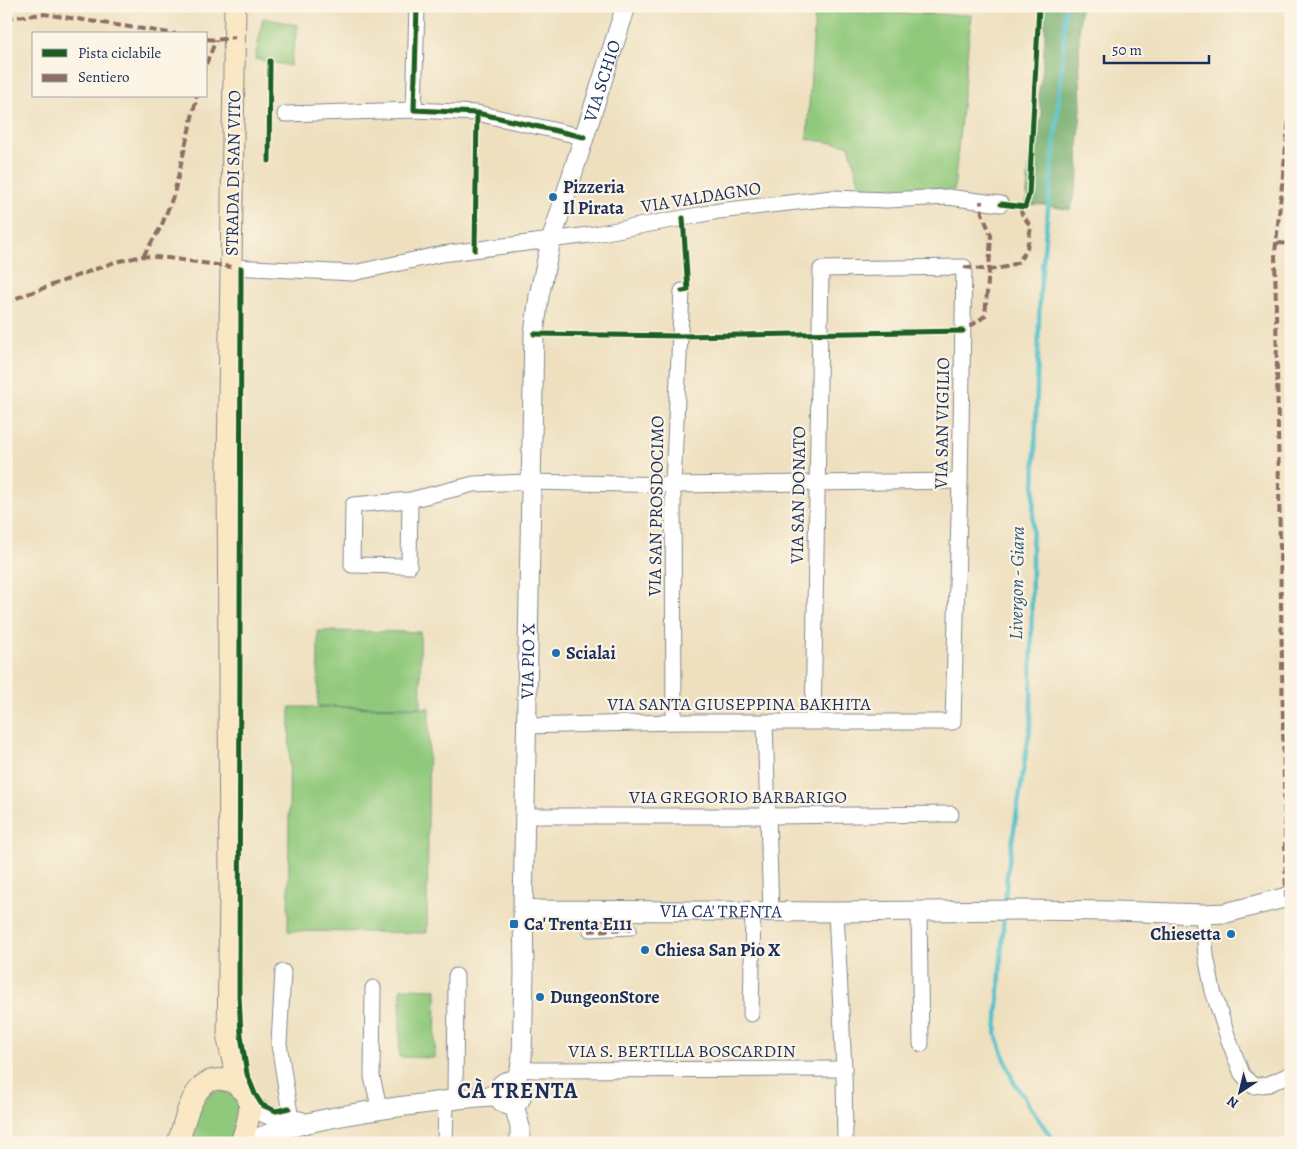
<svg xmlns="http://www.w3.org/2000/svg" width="1297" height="1149" viewBox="0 0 1297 1149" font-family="Alegreya,serif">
	<rect width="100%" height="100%" fill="#fcf5e5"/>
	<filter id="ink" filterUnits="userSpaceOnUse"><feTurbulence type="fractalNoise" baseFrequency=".02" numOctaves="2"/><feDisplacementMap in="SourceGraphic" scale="10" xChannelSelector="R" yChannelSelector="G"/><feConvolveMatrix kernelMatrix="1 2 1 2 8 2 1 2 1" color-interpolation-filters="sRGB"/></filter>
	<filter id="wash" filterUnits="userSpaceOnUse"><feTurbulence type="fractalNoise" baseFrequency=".0096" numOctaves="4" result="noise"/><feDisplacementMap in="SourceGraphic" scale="20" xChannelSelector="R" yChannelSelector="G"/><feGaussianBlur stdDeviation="1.12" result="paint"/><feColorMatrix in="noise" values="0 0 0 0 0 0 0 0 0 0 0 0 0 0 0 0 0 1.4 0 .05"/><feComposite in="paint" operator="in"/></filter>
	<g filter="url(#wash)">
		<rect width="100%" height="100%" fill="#eee0bf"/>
		<!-- green -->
		<g fill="#91c97c" stroke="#567c6d">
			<path d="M 815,11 L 971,15 L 954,190 L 860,186 L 849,145 L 807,139 Z"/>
			<path d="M 263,18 L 298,25 L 290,66 L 255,59 Z"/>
			<path d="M 318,631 L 420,632 L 421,707 L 318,706 Z"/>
			<path d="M 290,707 L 429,708 L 427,933 L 288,931 Z"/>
			<path d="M 401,988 L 436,989 L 435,1058 L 399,1057 Z"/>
			<path d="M 219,1091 C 250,1096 236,1123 229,1143 L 189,1143 C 193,1131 199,1104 208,1096 C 211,1093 215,1093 219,1091 Z"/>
		</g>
		<!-- forest -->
		<path fill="#74ad6c" stroke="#486e65" d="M 1035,6 L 1080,6 L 1079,43 L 1081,109 L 1078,148 L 1079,175 L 1070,210 L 1044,205 L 1026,204 L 1029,167 L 1042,115 L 1039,101 L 1039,89 L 1042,76 L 1045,37 L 1045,24 Z"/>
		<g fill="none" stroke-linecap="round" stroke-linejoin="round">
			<!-- stream -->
			<g stroke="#53c0cb" stroke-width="4.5">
				<path d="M 1005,905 L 1007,875 L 1031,721 L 1032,554 L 1040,291 L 1063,56 L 1065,6"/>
				<path d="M 1004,915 L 996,1034 L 1013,1081 L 1055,1143"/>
			</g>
		</g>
	</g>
	<g filter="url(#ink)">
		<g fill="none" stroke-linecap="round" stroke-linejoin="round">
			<!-- pedestrian casing -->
			<g stroke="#84888e" stroke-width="13">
				<path id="pedestrian" d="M 589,931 L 631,929"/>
			</g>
			<!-- minor casing -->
			<g stroke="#84888e" stroke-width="17">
				<g id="minor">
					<path d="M 414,110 L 417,6"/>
					<path d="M 285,114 L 414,110 L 477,113 L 584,137"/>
					<path d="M 231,267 L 353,273 L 442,254 L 589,235 L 683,218 L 719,211 L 832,198 L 887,200 L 948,197 L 1001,204"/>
					<path d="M 410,500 L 409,566 L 352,565 L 353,505 L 410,500 L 474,484 L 530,482 L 673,485 L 960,481"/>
					<path d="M 674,722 L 673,485 L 682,291"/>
					<path d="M 765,722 L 771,912"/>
					<path d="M 526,726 L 674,722 L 953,722 L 960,481 L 964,267 L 821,269 L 813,722"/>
					<path d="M 525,816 L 769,816 L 951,814"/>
					<path d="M 919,911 L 921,1044"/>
					<path d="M 836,912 L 844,1069 L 845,1143"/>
					<path d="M 1203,914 L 1206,956 L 1213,991 L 1228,1038 L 1242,1074 L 1253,1086 L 1269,1084 L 1291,1074"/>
					<path d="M 283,972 L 279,1044 L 291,1120"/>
					<path d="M 373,988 L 372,1077 L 380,1110"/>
					<path d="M 751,1014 L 753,912"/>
					<path d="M 520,1069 L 535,1070 L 844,1069"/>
					<path d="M 455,1099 L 456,976"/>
					<path d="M 445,1143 L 446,1101"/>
				</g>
			</g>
			<!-- tertiary casing -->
			<g stroke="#84888e" stroke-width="21">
				<g id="tertiary">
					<path id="s1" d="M 523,909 L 540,910 L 836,912 L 1017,910 L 1113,911 L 1203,914 L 1226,913 L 1291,896"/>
					<circle cx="510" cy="1093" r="12"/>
					<path id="s2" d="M 515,1081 L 520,1069 L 522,1057 L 524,972 L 523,909 L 534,334 L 539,296 L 551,241 L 626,6"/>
					<path d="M 249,1102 C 267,1117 277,1119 300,1121"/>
					<path d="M 514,1105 L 520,1127 L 520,1143"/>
					<path d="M 249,1143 C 264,1134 280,1130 296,1126 C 337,1115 380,1109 421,1104 C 447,1101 472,1096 498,1096"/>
				</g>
			</g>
			<!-- secondary casing -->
			<g stroke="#84888e" stroke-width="23">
				<g id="secondary">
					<path d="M 235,6 L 228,464 L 230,892 L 228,1039 L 234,1066 L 240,1088"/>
					<path d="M 178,1143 C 184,1124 188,1101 202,1086 C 216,1072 245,1082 249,1101 C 252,1114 245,1130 241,1143"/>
				</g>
			</g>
			<!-- pedestrian -->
			<use href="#pedestrian" stroke="#fff" stroke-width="11"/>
			<!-- minor -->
			<use href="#minor" stroke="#fff" stroke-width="15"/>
			<!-- tertiary -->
			<use href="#tertiary" stroke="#fff" stroke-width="19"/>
			<!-- secondary -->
			<use href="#secondary" stroke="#fae7c3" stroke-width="21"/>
			<!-- quiet -->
			<g stroke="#8d6e63" stroke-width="4" stroke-dasharray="8 4" stroke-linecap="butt">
				<path d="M 6,18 L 44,14 L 176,34"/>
				<path d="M 206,39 L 216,40 L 235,37"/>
				<path d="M 206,64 L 216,40"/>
				<path d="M 1277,243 L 1291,244"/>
				<path d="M 143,256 L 161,227 L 174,194 L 197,96"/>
				<path d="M 964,267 L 989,270 L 1006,267 L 1019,262 L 1027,248 L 1031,227 L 1022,214 L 1020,207"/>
				<path d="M 6,304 L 11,300 L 115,262 L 143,256 L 168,258 L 231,267"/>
				<path d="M 959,331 L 963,331 L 985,316 L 989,270 L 991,235 L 982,213 L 981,201"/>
				<path d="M 1286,898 L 1275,253 L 1291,98"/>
				<path d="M 589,931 L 631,929"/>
			</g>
			<!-- cycleway casing -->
			<g stroke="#fcf5e5" stroke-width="8">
				<g id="cycleway">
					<path d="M 417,6 L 414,110 L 477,113 L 584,137"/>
					<path d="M 269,161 L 270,61"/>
					<path d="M 1001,204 L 1025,207 L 1029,195 L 1039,6"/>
					<path d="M 475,250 L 477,113"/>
					<path d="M 241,268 L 239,995 L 241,1035 L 247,1074 L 255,1094 L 262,1105 L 276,1111 L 289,1108"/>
					<path d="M 682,291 L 688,290 L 683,218"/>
					<path d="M 534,334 L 680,336 L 963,331"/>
				</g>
			</g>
			<!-- cycleway -->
			<use href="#cycleway" stroke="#1b5e20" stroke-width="5"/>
		</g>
	</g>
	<!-- markers -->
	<g fill="#1f6fb2" stroke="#fcf5e5" stroke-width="2">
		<circle cx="553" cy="197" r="5"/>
		<circle cx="556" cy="653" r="5"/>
		<rect x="509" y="919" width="10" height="10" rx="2.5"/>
		<circle cx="1231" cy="934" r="5"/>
		<circle cx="645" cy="950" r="5"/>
		<circle cx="540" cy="997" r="5"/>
	</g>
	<g text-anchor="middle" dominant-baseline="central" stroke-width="4.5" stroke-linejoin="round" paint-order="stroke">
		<!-- street labels -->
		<g font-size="18" fill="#1b2f5e" stroke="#fcf5e5">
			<text stroke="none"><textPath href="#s2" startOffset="1011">VIA SCHIO</textPath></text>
			<text transform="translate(233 173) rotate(-89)">STRADA DI SAN VITO</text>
			<text transform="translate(701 197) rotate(-9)">VIA VALDAGNO</text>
			<text transform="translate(942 423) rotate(-89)">VIA SAN VIGILIO</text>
			<text transform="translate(798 495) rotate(-89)">VIA SAN DONATO</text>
			<text transform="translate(656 506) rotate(-89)">VIA SAN PROSDOCIMO</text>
			<text stroke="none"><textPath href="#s2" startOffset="421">VIA PIO X</textPath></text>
			<text x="739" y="704">VIA SANTA GIUSEPPINA BAKHITA</text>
			<text x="738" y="797">VIA GREGORIO BARBARIGO</text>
			<text stroke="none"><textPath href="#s1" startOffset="198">VIA CA' TRENTA</textPath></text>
			<text x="682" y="1051">VIA S. BERTILLA BOSCARDIN</text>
		</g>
		<!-- poi labels -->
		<g font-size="18" font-weight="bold" fill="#1b2f5e" stroke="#fcf5e5" text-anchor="start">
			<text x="563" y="187">Pizzeria<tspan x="563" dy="21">Il Pirata</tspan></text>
			<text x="566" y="653">Scialai</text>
			<text x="524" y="924">Ca' Trenta E111</text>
			<text x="1221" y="934" text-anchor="end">Chiesetta</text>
			<text x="655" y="950">Chiesa San Pio X</text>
			<text x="550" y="997">DungeonStore</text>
		</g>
		<!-- water labels -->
		<g font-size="19" font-style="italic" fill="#2c5a7f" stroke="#fcf5e5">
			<text transform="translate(1017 583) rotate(-89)">Livergon - Giara</text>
		</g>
		<!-- district labels -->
		<g font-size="22" font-weight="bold" letter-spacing="1" fill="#1b2f5e" stroke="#fcf5e5">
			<text x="518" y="1091">CÀ TRENTA</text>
		</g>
	</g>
	<!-- margin -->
	<rect width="1297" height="1149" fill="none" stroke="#fcf5e5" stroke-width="25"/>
	<!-- legend -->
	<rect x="32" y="32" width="175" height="65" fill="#fcf5e5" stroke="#a2a6af"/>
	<rect x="42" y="49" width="25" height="8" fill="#1b5e20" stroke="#a2a6af"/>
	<text x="78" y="58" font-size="15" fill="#1b2f5e">Pista ciclabile</text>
	<rect x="42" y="74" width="25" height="8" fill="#8d6e63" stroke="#a2a6af"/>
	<text x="78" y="82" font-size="15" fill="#1b2f5e">Sentiero</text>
	<!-- north arrow -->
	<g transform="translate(1240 1092) rotate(215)" stroke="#fcf5e5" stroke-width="4" paint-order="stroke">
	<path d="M0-4L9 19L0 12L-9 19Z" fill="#1b2f5e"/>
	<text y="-8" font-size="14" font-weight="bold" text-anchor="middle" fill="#1b2f5e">N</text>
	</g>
	<!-- scale -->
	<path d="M1104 55v8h105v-8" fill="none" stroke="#1b2f5e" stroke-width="2.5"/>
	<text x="1112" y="55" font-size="15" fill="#1b2f5e" stroke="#fcf5e5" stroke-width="4" paint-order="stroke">50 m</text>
</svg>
